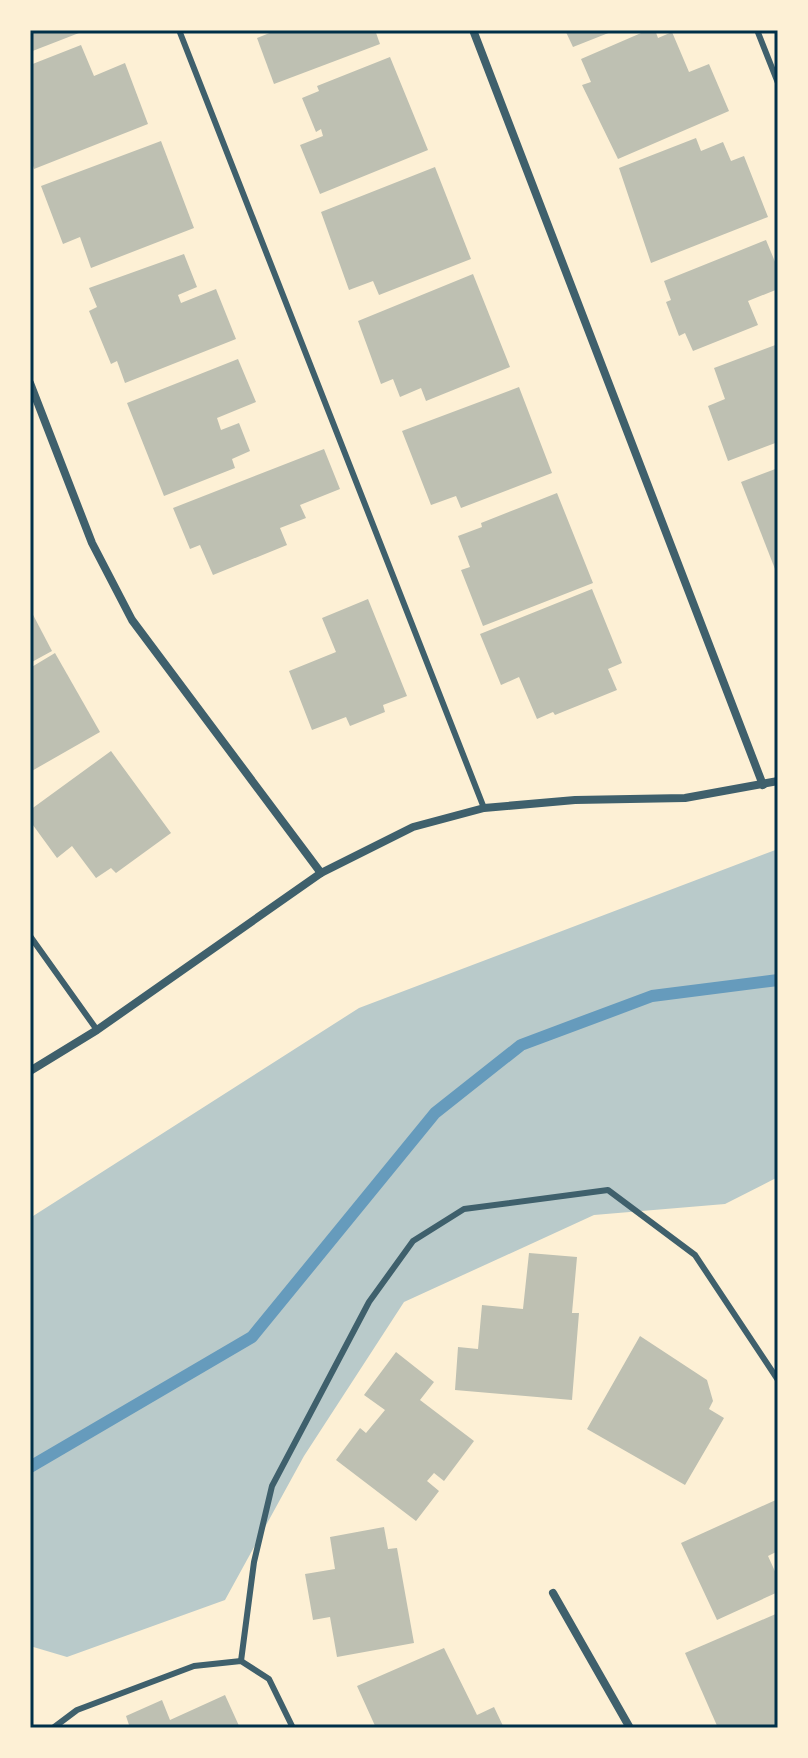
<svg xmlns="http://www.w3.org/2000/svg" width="808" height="1758" viewBox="0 0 808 1758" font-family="'Varela Round',sans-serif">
	<rect width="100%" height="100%" fill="#fdf0d5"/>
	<!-- green -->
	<path fill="#b9caca" d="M 778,849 L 778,1177 L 725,1204 L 594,1215 L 404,1302 L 304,1456 L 225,1600 L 67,1657 L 30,1646 L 30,1218 L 359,1008 Z"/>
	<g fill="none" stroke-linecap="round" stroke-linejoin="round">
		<!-- stream -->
		<path stroke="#669bbc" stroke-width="12" d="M 30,1467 L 252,1337 L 435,1113 L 521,1045 L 652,996 L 778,980"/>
	</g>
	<!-- building -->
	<g fill="#bec0b2">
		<path d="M 30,30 L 77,30 L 79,33 L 30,52 Z"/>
		<path d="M 277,30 L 375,30 L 380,44 L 274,84 L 257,38 Z"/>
		<path d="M 565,30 L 616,30 L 573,47 Z"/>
		<path d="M 648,30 L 655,30 L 658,38 L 672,32 L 689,72 L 709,64 L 729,111 L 618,159 L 582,85 L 591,82 L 581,59 Z"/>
		<path d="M 81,45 L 94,76 L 125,63 L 148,124 L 34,169 L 30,156 L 30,65 Z"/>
		<path d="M 390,57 L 428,150 L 320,194 L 300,145 L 323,136 L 321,129 L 316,132 L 302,98 L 319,91 L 317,86 Z"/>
		<path d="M 696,138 L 701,151 L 723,142 L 731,161 L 744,156 L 768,217 L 651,263 L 619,168 Z"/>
		<path d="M 161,141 L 194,228 L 91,268 L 80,237 L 63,244 L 41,186 Z"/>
		<path d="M 435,167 L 471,259 L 379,295 L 373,281 L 349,290 L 321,212 Z"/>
		<path d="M 766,240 L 778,269 L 778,289 L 748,301 L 758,325 L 693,351 L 685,333 L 679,336 L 666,302 L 671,300 L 664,281 Z"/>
		<path d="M 184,254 L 197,287 L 178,295 L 181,303 L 216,289 L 236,339 L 125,383 L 117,361 L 111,364 L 89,311 L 97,307 L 89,288 Z"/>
		<path d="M 473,274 L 510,367 L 426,401 L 421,388 L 400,397 L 393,379 L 381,384 L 358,321 Z"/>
		<path d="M 778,344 L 778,442 L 728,461 L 708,406 L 725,399 L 714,368 Z"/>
		<path d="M 238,359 L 256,402 L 217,418 L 221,430 L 239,423 L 250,451 L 232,459 L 235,468 L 164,496 L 127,403 Z"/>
		<path d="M 519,387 L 552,473 L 461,508 L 456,496 L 431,505 L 402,431 Z"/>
		<path d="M 324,449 L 340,489 L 300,505 L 306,518 L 280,528 L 287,545 L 213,575 L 200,545 L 190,549 L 173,508 Z"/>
		<path d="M 778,468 L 778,568 L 775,569 L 741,482 Z"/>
		<path d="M 557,493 L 593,583 L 483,626 L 461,570 L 470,567 L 458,536 L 482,527 L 481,523 Z"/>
		<path d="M 592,589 L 622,663 L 608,669 L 617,690 L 555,715 L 553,712 L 537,719 L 519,677 L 501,685 L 480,634 Z"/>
		<path d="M 368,599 L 407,696 L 383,705 L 385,712 L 350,726 L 346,717 L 312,730 L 289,671 L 336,652 L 322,618 Z"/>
		<path d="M 30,609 L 52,651 L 30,663 Z"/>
		<path d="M 55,653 L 100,732 L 30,772 L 30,668 Z"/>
		<path d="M 111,751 L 171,833 L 116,873 L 111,868 L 96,878 L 72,846 L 57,858 L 30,821 L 30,810 Z"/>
		<path d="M 529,1253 L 577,1257 L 572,1313 L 579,1313 L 572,1400 L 455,1390 L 458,1347 L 478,1349 L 482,1305 L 523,1309 Z"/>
		<path d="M 640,1336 L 707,1380 L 713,1401 L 709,1409 L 724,1418 L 685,1485 L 587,1429 Z"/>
		<path d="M 396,1352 L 434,1382 L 420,1400 L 474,1441 L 444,1481 L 434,1473 L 427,1481 L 439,1491 L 416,1521 L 336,1460 L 360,1428 L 366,1433 L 385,1410 L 364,1395 Z"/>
		<path d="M 778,1499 L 778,1551 L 768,1556 L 778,1578 L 778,1592 L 717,1620 L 681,1543 Z"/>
		<path d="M 384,1527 L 388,1549 L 397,1548 L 414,1643 L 337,1657 L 330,1617 L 313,1620 L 305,1574 L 335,1569 L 330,1537 Z"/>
		<path d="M 778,1613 L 778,1728 L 718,1728 L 685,1653 Z"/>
		<path d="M 444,1648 L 477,1715 L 494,1707 L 504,1728 L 376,1728 L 357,1686 Z"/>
		<path d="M 225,1695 L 240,1728 L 130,1728 L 126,1716 L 162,1700 L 170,1720 Z"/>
	</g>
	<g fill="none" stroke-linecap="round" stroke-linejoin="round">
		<!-- service -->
		<g stroke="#3f606c" stroke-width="6">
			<path d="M 179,30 L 484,808"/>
			<path d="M 757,30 L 778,83"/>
			<path d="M 30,936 L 97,1030"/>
			<path d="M 241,1661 L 254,1562 L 272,1486 L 369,1302 L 413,1241 L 464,1209 L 608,1190 L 695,1255 L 778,1380"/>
			<path d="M 53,1728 L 77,1710 L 194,1666 L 241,1661 L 269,1679 L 293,1728"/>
		</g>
		<!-- minor -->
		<g stroke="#3f606c" stroke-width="8">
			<path d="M 473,30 L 763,785"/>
			<path d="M 30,383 L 92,543 L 132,620 L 321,873"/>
			<path d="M 30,1071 L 97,1030 L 321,873 L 413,827 L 484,808 L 575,800 L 685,798 L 778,781"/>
			<path d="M 553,1593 L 630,1728"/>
		</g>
	</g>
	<!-- border -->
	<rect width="808" height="1758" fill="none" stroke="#fdf0d5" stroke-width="64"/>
	<rect x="32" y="32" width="744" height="1694" fill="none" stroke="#003049" stroke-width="3"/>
</svg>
